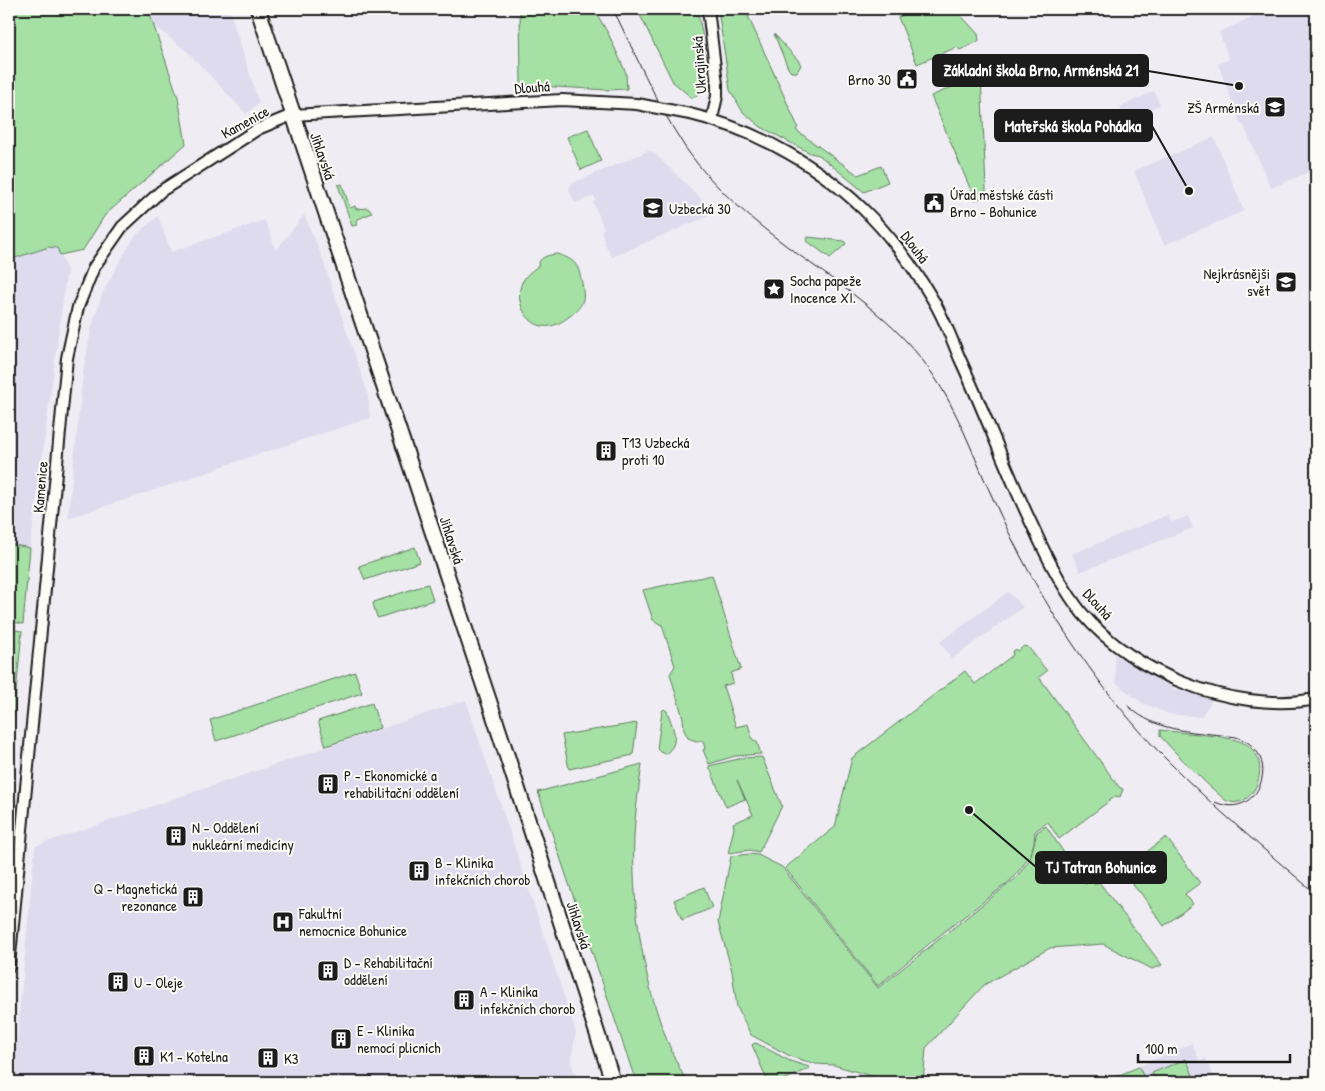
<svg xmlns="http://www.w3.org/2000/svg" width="1325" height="1091" viewBox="0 0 1325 1091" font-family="'Patrick Hand',sans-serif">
	<rect width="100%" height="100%" fill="#efedf3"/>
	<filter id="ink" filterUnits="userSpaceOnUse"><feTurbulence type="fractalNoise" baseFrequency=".02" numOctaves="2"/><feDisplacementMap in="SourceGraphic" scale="10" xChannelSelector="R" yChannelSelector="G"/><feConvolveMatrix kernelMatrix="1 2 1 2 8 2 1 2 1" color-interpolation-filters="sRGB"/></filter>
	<g filter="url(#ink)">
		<!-- built -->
		<g fill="#dedbee">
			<path d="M 148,9 L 229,9 L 259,103 L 246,114 L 189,53 L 153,25 Z"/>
			<path d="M 1270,9 L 1316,9 L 1316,174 L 1309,172 L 1271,188 L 1243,124 L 1241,125 L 1218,64 L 1229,59 L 1219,32 Z"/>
			<path d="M 1154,91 L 1160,105 L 1125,120 L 1120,107 Z"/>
			<path d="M 1214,137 L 1244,211 L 1164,245 L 1134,171 Z"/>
			<path d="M 648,151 L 653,152 L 716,213 L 612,257 L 605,244 L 601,230 L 604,229 L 593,202 L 596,201 L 594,196 L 575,203 L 569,190 L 571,184 Z"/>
			<path d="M 304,215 L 319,249 L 368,394 L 370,418 L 226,465 L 206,473 L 143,494 L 68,518 L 83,373 L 91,330 L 102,294 L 121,259 L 136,235 L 158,216 L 171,252 L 265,220 L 276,250 Z"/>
			<path d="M 49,247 L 57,248 L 67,270 L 30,548 L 9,544 L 9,260 Z"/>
			<path d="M 1167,515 L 1172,522 L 1188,516 L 1193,528 L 1080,572 L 1072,554 Z"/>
			<path d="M 1008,592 L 1023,607 L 952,659 L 940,642 Z"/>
			<path d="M 1114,654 L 1173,688 L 1212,700 L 1201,717 L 1169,714 L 1142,703 L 1116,683 Z"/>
			<path d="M 466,700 L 576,1032 L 571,1062 L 578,1082 L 13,1082 L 35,846 Z"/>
			<path d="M 1192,1043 L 1200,1061 L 1206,1058 L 1216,1082 L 1103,1082 Z"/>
		</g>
		<!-- green -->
		<g fill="#a5e0a5" stroke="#607e60">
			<path d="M 9,9 L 148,9 L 178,97 L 186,144 L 105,215 L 83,250 L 60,255 L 57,248 L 49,247 L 9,260 Z"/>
			<path d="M 520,9 L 594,9 L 609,35 L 626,73 L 627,89 L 608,90 L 521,85 Z"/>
			<path d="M 637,9 L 696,9 C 703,27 711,78 699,93 C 697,96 694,97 692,98 L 673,82 Z"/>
			<path d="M 718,9 L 750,9 L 754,13 L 748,16 L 798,127 L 796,130 L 858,175 L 881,166 L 888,182 L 864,192 L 819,155 L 810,153 L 761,127 L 743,112 L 730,90 Z"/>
			<path d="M 916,9 L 955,9 L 978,34 L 979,41 L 960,50 L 957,47 L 917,64 L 898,17 Z"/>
			<path d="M 774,34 L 798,60 L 801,65 L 797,72 L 791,72 L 788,68 Z"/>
			<path d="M 981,75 L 986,189 L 986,196 L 975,200 L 931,96 Z"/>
			<path d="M 588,129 L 601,161 L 581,170 L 567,137 Z"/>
			<path d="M 342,184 L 350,208 L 355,206 L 356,209 L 368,208 L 372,213 L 356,220 L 357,225 L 352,226 L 338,185 Z"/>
			<path d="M 808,237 L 844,241 L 846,244 L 830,258 L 807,241 Z"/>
			<path d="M 557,254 C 576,260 578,264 582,283 C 585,300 584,305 570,316 C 562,322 553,328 542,326 C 523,322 513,295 524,279 C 527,274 533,270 538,266 C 539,257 548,255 557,254 Z"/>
			<path d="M 9,544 L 30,548 L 23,624 L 9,621 Z"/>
			<path d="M 415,547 L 420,562 L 365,580 L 359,566 Z"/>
			<path d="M 712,575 L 741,669 L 731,673 L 733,683 L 723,686 L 736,727 L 748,724 L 752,739 L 757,742 L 761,754 L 735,756 L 709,764 L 703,750 L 705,749 L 703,741 L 696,741 L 688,738 L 684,730 L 683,718 L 670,674 L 675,666 L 662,625 L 653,620 L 643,590 Z"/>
			<path d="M 428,584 L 433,600 L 378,618 L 377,617 L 373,604 L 374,602 Z"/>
			<path d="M 9,629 L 22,631 L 11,746 L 9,746 Z"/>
			<path d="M 1024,646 L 1028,647 L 1047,671 L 1039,677 L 1119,787 L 1123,789 L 1120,797 L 1116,796 L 1059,839 L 1048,822 L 1035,831 L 1034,843 L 1029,856 L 1022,867 L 1010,881 L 935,939 L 878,986 L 785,868 L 835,827 L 852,758 L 965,671 L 975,684 L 1013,655 L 1012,652 L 1016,649 L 1018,651 Z"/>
			<path d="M 355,672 L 362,693 L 216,741 L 210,720 Z"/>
			<path d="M 372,703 L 380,728 L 326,746 L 318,721 Z"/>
			<path d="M 664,709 L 667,711 C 672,726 682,743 665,754 L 660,752 L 657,749 L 662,711 Z"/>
			<path d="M 637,723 L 633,755 L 569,769 L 562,735 Z"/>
			<path d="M 1160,730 C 1180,733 1228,735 1244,743 C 1276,759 1254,815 1225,800 C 1202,780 1181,759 1160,736 Z"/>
			<path d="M 762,757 L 782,806 L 759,852 L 750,850 L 728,853 L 734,828 L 733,823 L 753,815 L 737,780 L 745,799 L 726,807 L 709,766 L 742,758 Z"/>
			<path d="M 642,764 C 639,788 635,812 634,836 C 631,916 647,1012 687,1082 L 636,1082 L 538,792 Z"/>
			<path d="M 1046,826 L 1085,884 L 1092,881 L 1095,885 L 1099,882 L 1162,965 L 1152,969 L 1103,944 L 1050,948 L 984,985 L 926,1048 L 923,1082 L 891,1082 L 834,1065 L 816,1064 L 792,1057 L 751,1035 L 737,1007 L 732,971 L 718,922 L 731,856 L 750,854 L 758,855 L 782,867 L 878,988 L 1016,878 L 1030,859 L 1037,832 Z"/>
			<path d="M 1166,837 L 1200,883 L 1185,894 L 1193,904 L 1164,926 L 1140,892 L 1139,892 L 1133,885 L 1134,884 L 1129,878 L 1142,868 L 1136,860 Z"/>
			<path d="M 704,887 L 712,908 L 682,920 L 674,900 Z"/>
			<path d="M 756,1043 L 790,1061 L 809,1067 L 810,1068 L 779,1082 L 768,1082 L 752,1045 L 753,1044 Z"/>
			<path d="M 1186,1059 L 1193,1075 L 1176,1082 L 1156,1082 L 1152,1073 Z"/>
			<path d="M 1139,1067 L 1146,1082 L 1116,1082 L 1114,1077 Z"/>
		</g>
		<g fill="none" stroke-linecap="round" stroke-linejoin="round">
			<!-- minor casing -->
			<g stroke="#1c1c1c" stroke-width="14">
				<g id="minor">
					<path d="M 708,9 L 717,84 L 717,96 L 712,119"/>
					<path d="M 690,114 C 758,130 824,168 872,218 C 896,243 916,271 933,300 C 944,318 952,340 960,359 C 986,415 1007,473 1034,529 C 1047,558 1062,588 1082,613 C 1108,644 1147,669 1184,683 C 1224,699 1274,707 1316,699"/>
					<path d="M 9,966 L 67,358 L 78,307 L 94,267 L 122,227 L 161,191 L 258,129 L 292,115 L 562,100 L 637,104"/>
				</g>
			</g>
			<!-- major casing -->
			<g stroke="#1c1c1c" stroke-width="18">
				<path id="major" d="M 258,9 L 493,713 L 613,1082"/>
			</g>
			<!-- minor -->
			<use href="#minor" stroke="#fdfcf7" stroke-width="10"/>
			<!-- major -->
			<use href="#major" stroke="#fdfcf7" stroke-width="14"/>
			<!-- tram -->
			<g stroke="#1c1c1c" stroke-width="1">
				<path d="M 613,9 C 636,55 656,103 685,147 C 700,169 719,189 739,207 C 798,262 874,297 924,362 C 950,396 966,436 982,474 C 999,513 1017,551 1038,588 C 1071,646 1119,712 1166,759 C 1213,807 1265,850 1316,894"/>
				<path d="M 1128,706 C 1158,734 1197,731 1236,737 C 1285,752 1260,823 1215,802"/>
			</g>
			<!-- minor-bridge casing -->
			<g stroke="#1c1c1c" stroke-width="14" stroke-linecap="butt">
				<path id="minor-bridge" d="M 637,104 L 690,114"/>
			</g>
			<!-- minor-bridge -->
			<use href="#minor-bridge" stroke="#fdfcf7" stroke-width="10"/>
		</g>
	</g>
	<!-- icons -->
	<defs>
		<g id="civic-square" transform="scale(1.125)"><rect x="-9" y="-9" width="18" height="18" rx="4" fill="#1c1c1c" stroke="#fdfcf7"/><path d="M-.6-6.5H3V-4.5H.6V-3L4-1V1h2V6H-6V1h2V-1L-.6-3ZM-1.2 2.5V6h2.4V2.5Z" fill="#fff"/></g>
		<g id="school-square" transform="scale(1.125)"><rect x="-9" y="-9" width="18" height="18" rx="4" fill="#1c1c1c" stroke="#fdfcf7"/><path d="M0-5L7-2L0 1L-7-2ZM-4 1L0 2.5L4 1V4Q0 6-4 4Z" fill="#fff"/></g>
		<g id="sight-square" transform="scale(1.125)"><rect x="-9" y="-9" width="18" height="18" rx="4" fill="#1c1c1c" stroke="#fdfcf7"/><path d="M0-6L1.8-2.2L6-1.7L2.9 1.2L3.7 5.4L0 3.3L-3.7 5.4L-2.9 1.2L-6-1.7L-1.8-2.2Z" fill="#fff"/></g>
		<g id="building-square" transform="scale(1.125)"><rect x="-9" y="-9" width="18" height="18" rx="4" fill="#1c1c1c" stroke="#fdfcf7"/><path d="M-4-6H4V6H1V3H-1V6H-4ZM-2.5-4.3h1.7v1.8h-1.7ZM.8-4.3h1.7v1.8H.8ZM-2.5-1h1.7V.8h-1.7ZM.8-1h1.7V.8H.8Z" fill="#fff"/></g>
		<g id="hospital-square" transform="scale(1.125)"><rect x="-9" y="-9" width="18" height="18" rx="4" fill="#1c1c1c" stroke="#fdfcf7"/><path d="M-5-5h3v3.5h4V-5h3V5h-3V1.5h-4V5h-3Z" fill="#fff"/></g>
	</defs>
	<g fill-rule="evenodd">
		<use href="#civic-square" x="907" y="79"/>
		<use href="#school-square" x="1275" y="107"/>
		<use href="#civic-square" x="934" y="203"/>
		<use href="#school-square" x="653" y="208"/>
		<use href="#school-square" x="1286" y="282"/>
		<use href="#sight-square" x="774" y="289"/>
		<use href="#building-square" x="606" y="451"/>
		<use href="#building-square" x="328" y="784"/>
		<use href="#building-square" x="176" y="836"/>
		<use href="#building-square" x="419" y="871"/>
		<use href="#building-square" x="193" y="897"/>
		<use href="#hospital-square" x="283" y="922"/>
		<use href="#building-square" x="328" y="971"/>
		<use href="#building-square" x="118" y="982"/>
		<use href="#building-square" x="464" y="1000"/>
		<use href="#building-square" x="341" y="1039"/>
		<use href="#building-square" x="144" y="1056"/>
		<use href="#building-square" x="268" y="1058"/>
	</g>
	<g text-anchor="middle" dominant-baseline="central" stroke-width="4" stroke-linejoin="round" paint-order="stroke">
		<!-- street labels -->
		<g font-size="15" fill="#1c1c1c" stroke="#fdfcf7">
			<text transform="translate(699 65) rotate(-94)">Ukrajinská</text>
			<text transform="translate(532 87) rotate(-4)">Dlouhá</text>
			<text transform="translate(245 122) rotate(-29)">Kamenice</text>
			<text transform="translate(323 156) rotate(71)">Jihlavská</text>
			<text transform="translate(915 247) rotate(53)">Dlouhá</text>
			<text transform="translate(40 487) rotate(-85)">Kamenice</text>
			<text transform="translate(452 540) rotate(72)">Jihlavská</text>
			<text transform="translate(1098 604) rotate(48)">Dlouhá</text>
			<text transform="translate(579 925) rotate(72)">Jihlavská</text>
		</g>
		<!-- poi labels -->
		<g font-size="15" fill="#1c1c1c" stroke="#fdfcf7" text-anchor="start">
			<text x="891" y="79" text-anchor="end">Brno 30</text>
			<text x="1259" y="107" text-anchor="end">ZŠ Arménská</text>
			<text x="950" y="194">Úřad městské části<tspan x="950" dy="17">Brno - Bohunice</tspan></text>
			<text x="669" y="208">Uzbecká 30</text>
			<text x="1270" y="273" text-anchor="end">Nejkrásnějši<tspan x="1270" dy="17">svět</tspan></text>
			<text x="790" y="280">Socha papeže<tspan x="790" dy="17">Inocence XI.</tspan></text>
			<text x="622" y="442">T13 Uzbecká<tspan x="622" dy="17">proti 10</tspan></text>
			<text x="344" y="775">P - Ekonomické a<tspan x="344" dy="17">rehabilitační oddělení</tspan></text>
			<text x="192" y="827">N - Oddělení<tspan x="192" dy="17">nukleární medicíny</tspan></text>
			<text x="435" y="862">B - Klinika<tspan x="435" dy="17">infekčních chorob</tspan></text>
			<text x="177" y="888" text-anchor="end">Q - Magnetická<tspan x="177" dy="17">rezonance</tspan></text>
			<text x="299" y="913">Fakultní<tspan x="299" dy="17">nemocnice Bohunice</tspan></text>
			<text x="344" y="962">D - Rehabilitační<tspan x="344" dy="17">oddělení</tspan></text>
			<text x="134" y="982">U - Oleje</text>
			<text x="480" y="991">A - Klinika<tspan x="480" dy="17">infekčních chorob</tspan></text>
			<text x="357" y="1030">E - Klinika<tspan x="357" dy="17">nemocí plicních</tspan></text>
			<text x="160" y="1056">K1 - Kotelna</text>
			<text x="284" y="1058">K3</text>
		</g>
	</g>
	<!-- callouts -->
	<path fill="none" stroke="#1c1c1c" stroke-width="2" d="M1239 86L1148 71M1189 191L1152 126M969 810L1036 867"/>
	<g fill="#1c1c1c" stroke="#fdfcf7" stroke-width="2">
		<circle cx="1239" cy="86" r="5"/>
		<circle cx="1189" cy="191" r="5"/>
		<circle cx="969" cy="810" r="5"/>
	</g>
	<g fill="#1c1c1c" stroke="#1c1c1c" stroke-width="2">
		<rect x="933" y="55" width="215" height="31" rx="5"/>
		<rect x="995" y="110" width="157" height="31" rx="5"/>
		<rect x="1036" y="852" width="130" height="31" rx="5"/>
	</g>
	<g font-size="16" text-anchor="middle" font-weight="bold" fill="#fff">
		<text x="1041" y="76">Základní škola Brno, Arménská 21</text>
		<text x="1073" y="132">Mateřská škola Pohádka</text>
		<text x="1101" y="873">TJ Tatran Bohunice</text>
	</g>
	<!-- margin -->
	<rect width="1325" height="1091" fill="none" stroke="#fdfcf7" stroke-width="30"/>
	<rect x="15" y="15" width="1295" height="1061" fill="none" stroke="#1c1c1c" stroke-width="2" filter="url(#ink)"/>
	<!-- scale -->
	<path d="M1138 1054v8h152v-8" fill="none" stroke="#1c1c1c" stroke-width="2.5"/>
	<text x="1145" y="1054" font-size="15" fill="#1c1c1c" stroke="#fdfcf7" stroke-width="4" paint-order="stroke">100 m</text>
</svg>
